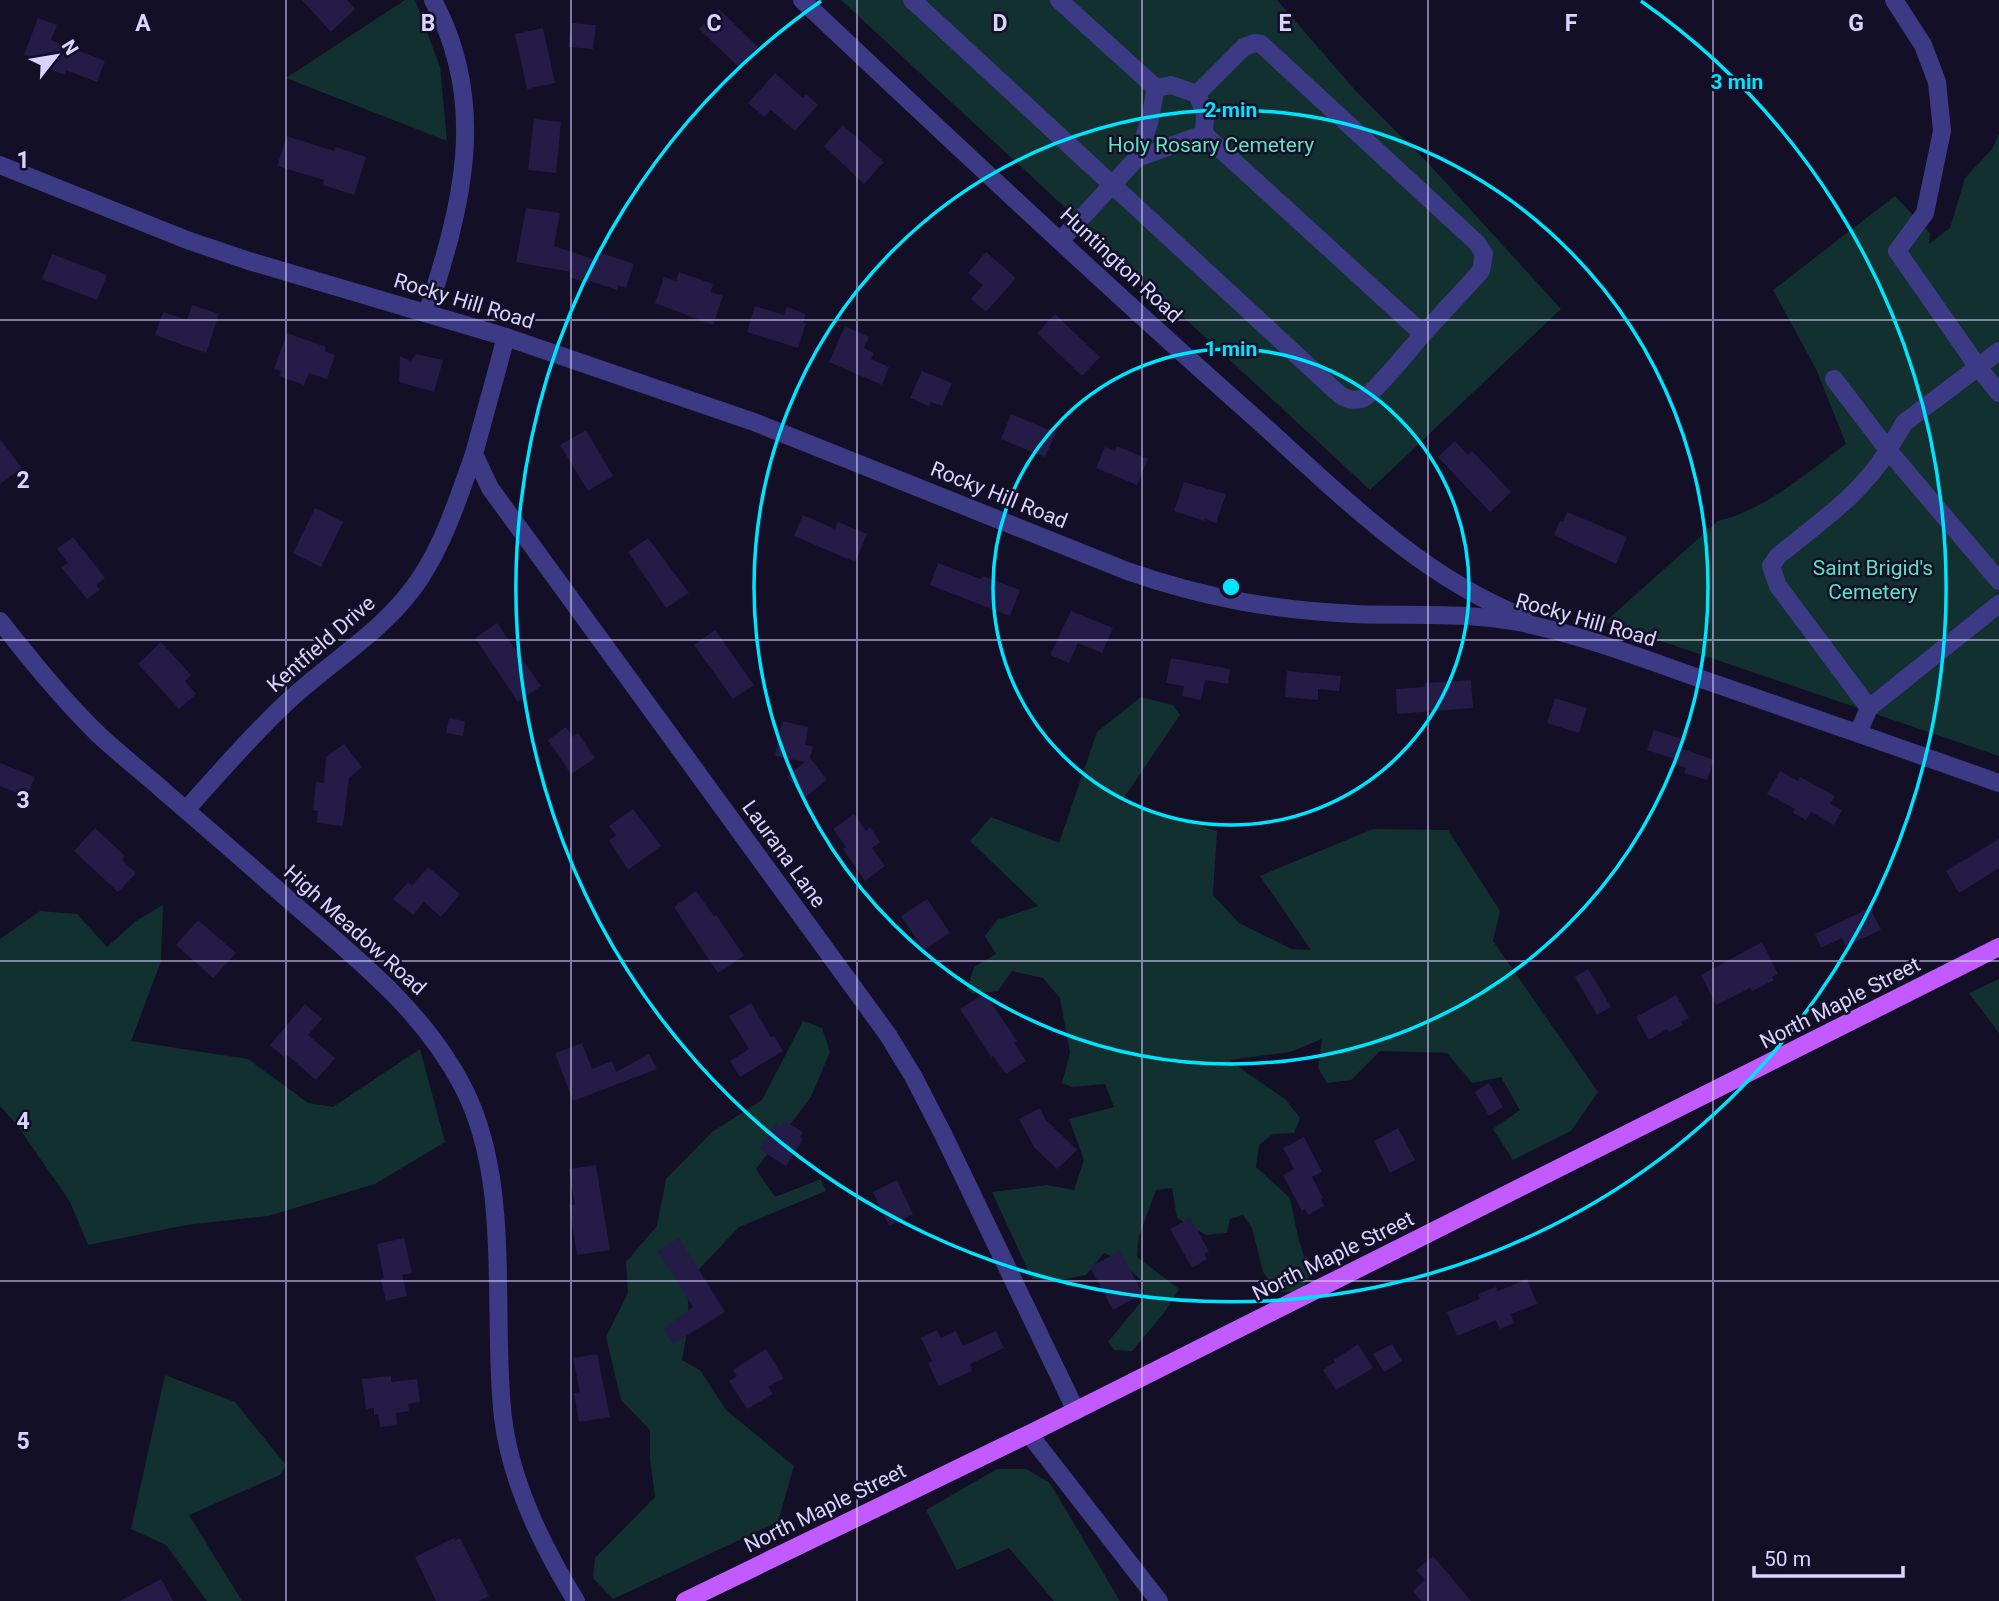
<svg xmlns="http://www.w3.org/2000/svg" width="1999" height="1601" viewBox="0 0 1999 1601" font-family="Roboto,sans-serif">
	<rect width="100%" height="100%" fill="#130f26"/>
	<!-- green -->
	<g fill="#12302f">
		<path d="M 405,0 L 415,0 L 440,67 L 447,141 L 286,78 Z"/>
		<path d="M 841,0 L 1277,0 L 1355,90 L 1428,163 L 1561,309 L 1370,490 Z"/>
		<path d="M 1999,134 L 1999,756 L 1605,622 L 1718,521 C 1766,509 1807,473 1846,444 L 1816,369 L 1773,290 L 1895,196 L 1930,233 L 1929,244 L 1950,228 L 1965,178 L 1992,149 Z"/>
		<path d="M 1141,697 L 1173,705 L 1180,715 L 1121,802 L 1217,831 L 1213,895 L 1239,923 L 1292,949 L 1311,950 L 1260,876 L 1373,829 L 1448,830 L 1500,911 L 1493,941 L 1598,1092 L 1571,1131 L 1513,1160 L 1493,1129 L 1520,1110 L 1501,1077 L 1472,1083 L 1447,1053 L 1380,1051 L 1351,1080 L 1327,1083 L 1318,1068 L 1322,1039 L 1290,1052 L 1229,1060 L 1286,1100 L 1300,1118 L 1294,1133 L 1273,1134 L 1259,1145 L 1256,1167 L 1290,1198 L 1298,1237 L 1310,1276 L 1300,1292 L 1279,1292 L 1263,1272 L 1252,1228 L 1243,1215 L 1230,1219 L 1227,1233 L 1206,1235 L 1177,1218 L 1172,1188 L 1156,1190 L 1139,1236 L 1137,1257 L 1179,1289 L 1164,1313 L 1132,1351 L 1114,1350 L 1108,1342 L 1145,1297 L 1142,1281 L 1120,1261 L 1104,1253 L 1086,1275 L 1061,1280 L 1032,1279 L 992,1192 L 1047,1185 L 1074,1190 L 1084,1160 L 1069,1119 L 1114,1107 L 1105,1084 L 1072,1087 L 1062,1083 L 1070,1053 L 1060,998 L 1043,978 L 1012,971 L 998,991 L 973,994 L 967,989 L 974,967 L 996,954 L 985,936 L 997,920 L 1038,906 L 970,841 L 991,817 L 1059,843 L 1097,732 Z"/>
		<path d="M 163,905 L 161,961 L 131,1041 L 248,1059 L 308,1103 L 333,1107 L 420,1049 L 445,1142 L 375,1184 L 268,1216 L 186,1225 L 88,1245 L 70,1202 L 17,1125 L 0,1106 L 0,939 L 40,911 L 77,914 L 107,947 L 136,921 Z"/>
		<path d="M 1999,979 L 1999,1033 L 1969,993 Z"/>
		<path d="M 803,1021 L 822,1028 L 830,1052 L 811,1097 L 756,1169 L 775,1197 L 821,1179 L 826,1191 L 739,1227 L 687,1282 L 689,1321 L 682,1360 L 700,1370 L 726,1410 L 794,1466 L 778,1522 L 613,1599 L 593,1578 L 595,1558 L 655,1497 L 650,1459 L 650,1430 L 621,1400 L 606,1337 L 628,1293 L 626,1262 L 657,1226 L 666,1179 L 712,1132 L 762,1100 Z"/>
		<path d="M 165,1375 L 235,1402 L 286,1465 L 280,1475 L 189,1515 L 242,1601 L 207,1601 L 166,1545 L 131,1529 Z"/>
		<path d="M 997,1469 L 1026,1469 L 1050,1483 L 1120,1601 L 1054,1601 L 1009,1548 L 957,1570 L 926,1510 Z"/>
	</g>
	<!-- building -->
	<g fill="#241b47">
		<path d="M 302,0 L 347,0 L 355,9 L 331,32 Z"/>
		<path d="M 719,9 L 758,47 L 739,67 L 699,29 Z"/>
		<path d="M 38,18 L 57,25 L 51,40 L 105,61 L 97,82 L 66,70 L 65,75 L 37,64 L 39,60 L 24,55 Z"/>
		<path d="M 571,23 L 596,25 L 593,49 L 568,47 Z"/>
		<path d="M 543,28 L 555,83 L 527,89 L 515,34 Z"/>
		<path d="M 775,73 L 803,98 L 806,94 L 818,105 L 795,131 L 771,110 L 764,117 L 748,103 Z"/>
		<path d="M 534,119 L 561,122 L 556,173 L 528,170 Z"/>
		<path d="M 843,125 L 884,162 L 864,184 L 824,146 Z"/>
		<path d="M 287,136 L 334,151 L 336,147 L 366,157 L 354,195 L 323,185 L 324,180 L 277,166 Z"/>
		<path d="M 526,208 L 560,213 L 554,246 L 596,260 L 598,252 L 634,264 L 626,288 L 618,285 L 617,290 L 590,281 L 590,284 L 569,277 L 571,272 L 516,262 Z"/>
		<path d="M 986,252 L 1016,278 L 986,312 L 971,299 L 983,285 L 968,273 Z"/>
		<path d="M 52,254 L 107,275 L 97,300 L 42,279 Z"/>
		<path d="M 679,272 L 713,284 L 711,292 L 723,296 L 713,325 L 655,303 L 664,277 L 676,281 Z"/>
		<path d="M 192,305 L 219,314 L 206,353 L 155,335 L 163,312 L 187,320 Z"/>
		<path d="M 755,306 L 784,315 L 787,307 L 806,314 L 803,323 L 806,323 L 798,348 L 747,332 Z"/>
		<path d="M 1055,314 L 1100,357 L 1082,376 L 1037,333 Z"/>
		<path d="M 845,326 L 869,337 L 864,348 L 874,353 L 871,359 L 889,367 L 882,385 L 829,362 Z"/>
		<path d="M 287,333 L 326,347 L 325,351 L 335,355 L 327,379 L 309,373 L 304,385 L 279,376 L 281,371 L 274,369 Z"/>
		<path d="M 416,354 L 443,360 L 434,392 L 399,382 L 400,356 L 411,361 Z"/>
		<path d="M 922,371 L 952,383 L 942,406 L 931,402 L 929,406 L 910,398 Z"/>
		<path d="M 1011,414 L 1056,433 L 1045,457 L 1001,439 Z"/>
		<path d="M 586,430 L 613,476 L 588,491 L 560,445 Z"/>
		<path d="M 0,439 L 22,468 L 0,484 Z"/>
		<path d="M 1455,441 L 1468,455 L 1472,451 L 1511,492 L 1490,512 L 1438,457 Z"/>
		<path d="M 1117,446 L 1148,459 L 1137,485 L 1096,468 L 1105,447 L 1115,451 Z"/>
		<path d="M 1184,482 L 1226,494 L 1216,523 L 1205,519 L 1204,521 L 1174,511 Z"/>
		<path d="M 315,508 L 343,522 L 321,567 L 293,553 Z"/>
		<path d="M 1567,512 L 1627,537 L 1616,564 L 1554,535 L 1560,521 L 1563,522 Z"/>
		<path d="M 803,515 L 835,529 L 838,522 L 867,534 L 855,562 L 794,536 Z"/>
		<path d="M 73,537 L 105,578 L 96,585 L 100,590 L 87,599 L 61,567 L 68,563 L 57,549 Z"/>
		<path d="M 648,538 L 689,593 L 666,608 L 628,552 Z"/>
		<path d="M 938,563 L 981,579 L 983,576 L 1020,590 L 1010,616 L 930,585 Z"/>
		<path d="M 1071,611 L 1113,628 L 1102,653 L 1078,643 L 1069,663 L 1050,655 Z"/>
		<path d="M 497,623 L 541,686 L 518,702 L 475,638 Z"/>
		<path d="M 715,630 L 754,685 L 733,699 L 694,645 Z"/>
		<path d="M 161,642 L 191,675 L 185,681 L 196,694 L 179,709 L 138,664 Z"/>
		<path d="M 1171,658 L 1230,669 L 1228,684 L 1205,680 L 1201,700 L 1182,696 L 1184,686 L 1166,683 Z"/>
		<path d="M 1287,671 L 1341,676 L 1339,691 L 1318,689 L 1318,700 L 1285,697 Z"/>
		<path d="M 1471,680 L 1473,708 L 1397,714 L 1396,689 L 1425,687 L 1425,683 Z"/>
		<path d="M 1555,698 L 1587,708 L 1579,733 L 1547,723 Z"/>
		<path d="M 449,718 L 465,721 L 463,736 L 446,733 Z"/>
		<path d="M 782,721 L 808,727 L 805,745 L 813,746 L 810,758 L 827,780 L 804,798 L 787,776 L 805,762 L 775,756 Z"/>
		<path d="M 566,727 L 573,737 L 578,733 L 595,758 L 571,774 L 548,740 Z"/>
		<path d="M 1654,730 L 1682,739 L 1675,759 L 1647,750 Z"/>
		<path d="M 344,744 L 362,767 L 349,778 L 343,826 L 317,823 L 318,811 L 313,810 L 316,782 L 324,783 L 326,757 Z"/>
		<path d="M 1680,748 L 1714,760 L 1707,780 L 1684,773 L 1686,768 L 1675,764 Z"/>
		<path d="M 0,763 L 35,777 L 27,797 L 0,786 Z"/>
		<path d="M 1780,771 L 1798,781 L 1800,777 L 1835,796 L 1830,804 L 1842,810 L 1834,825 L 1811,812 L 1806,820 L 1793,813 L 1795,809 L 1767,794 Z"/>
		<path d="M 633,809 L 661,846 L 628,870 L 609,840 L 616,835 L 609,826 Z"/>
		<path d="M 854,814 L 866,831 L 870,827 L 880,842 L 872,848 L 885,866 L 865,881 L 843,849 L 846,847 L 833,829 Z"/>
		<path d="M 95,828 L 125,856 L 122,860 L 136,873 L 118,892 L 74,851 Z"/>
		<path d="M 1999,839 L 1999,868 L 1959,893 L 1946,871 Z"/>
		<path d="M 428,867 L 460,894 L 441,917 L 424,902 L 413,915 L 393,899 L 408,882 L 412,886 Z"/>
		<path d="M 696,891 L 714,916 L 716,915 L 744,956 L 718,973 L 674,907 Z"/>
		<path d="M 927,899 L 950,933 L 924,950 L 901,916 Z"/>
		<path d="M 1870,908 L 1881,930 L 1846,946 L 1842,938 L 1821,948 L 1815,934 Z"/>
		<path d="M 198,920 L 236,953 L 213,978 L 176,945 Z"/>
		<path d="M 1762,942 L 1778,974 L 1772,977 L 1774,980 L 1752,991 L 1750,988 L 1716,1005 L 1701,975 Z"/>
		<path d="M 1588,969 L 1611,1007 L 1597,1015 L 1575,977 Z"/>
		<path d="M 985,993 L 1017,1041 L 1014,1043 L 1026,1061 L 1006,1074 L 993,1056 L 991,1057 L 960,1009 Z"/>
		<path d="M 1676,995 L 1689,1018 L 1681,1022 L 1683,1025 L 1669,1032 L 1667,1029 L 1649,1040 L 1636,1017 Z"/>
		<path d="M 751,1003 L 771,1037 L 774,1036 L 783,1051 L 740,1077 L 730,1061 L 749,1049 L 729,1016 Z"/>
		<path d="M 305,1004 L 322,1019 L 308,1035 L 335,1058 L 316,1080 L 286,1054 L 284,1057 L 270,1045 Z"/>
		<path d="M 582,1043 L 592,1069 L 612,1061 L 616,1072 L 649,1054 L 657,1069 L 573,1101 L 555,1053 Z"/>
		<path d="M 1489,1083 L 1503,1107 L 1489,1116 L 1475,1092 Z"/>
		<path d="M 1040,1108 L 1045,1119 L 1077,1150 L 1057,1169 L 1034,1147 L 1019,1119 Z"/>
		<path d="M 785,1121 L 803,1132 L 800,1137 L 803,1139 L 786,1166 L 759,1149 L 775,1123 L 781,1127 Z"/>
		<path d="M 1398,1128 L 1415,1160 L 1390,1173 L 1374,1141 Z"/>
		<path d="M 1304,1137 L 1322,1172 L 1312,1177 L 1323,1198 L 1321,1199 L 1324,1206 L 1308,1215 L 1305,1209 L 1302,1211 L 1283,1175 L 1294,1169 L 1283,1148 Z"/>
		<path d="M 596,1165 L 610,1250 L 577,1255 L 569,1205 L 575,1205 L 569,1169 Z"/>
		<path d="M 897,1180 L 913,1214 L 889,1226 L 873,1192 Z"/>
		<path d="M 1190,1218 L 1209,1251 L 1204,1254 L 1207,1259 L 1192,1268 L 1170,1229 Z"/>
		<path d="M 404,1238 L 412,1273 L 402,1275 L 407,1296 L 386,1301 L 381,1279 L 384,1278 L 377,1244 Z"/>
		<path d="M 679,1238 L 725,1312 L 673,1344 L 663,1329 L 693,1307 L 658,1251 Z"/>
		<path d="M 1120,1251 L 1143,1294 L 1113,1310 L 1090,1267 Z"/>
		<path d="M 1527,1279 L 1537,1304 L 1511,1314 L 1514,1323 L 1500,1329 L 1496,1320 L 1457,1336 L 1447,1312 L 1480,1299 L 1478,1294 L 1496,1287 L 1498,1291 Z"/>
		<path d="M 937,1330 L 941,1338 L 956,1331 L 963,1346 L 996,1331 L 1004,1348 L 970,1364 L 972,1371 L 939,1386 L 928,1363 L 932,1361 L 921,1338 Z"/>
		<path d="M 1358,1344 L 1373,1368 L 1336,1390 L 1323,1370 L 1335,1362 L 1334,1360 Z"/>
		<path d="M 1392,1344 L 1402,1361 L 1384,1372 L 1373,1354 Z"/>
		<path d="M 766,1349 L 784,1378 L 768,1387 L 773,1394 L 747,1409 L 729,1381 L 737,1376 L 733,1370 Z"/>
		<path d="M 597,1354 L 610,1417 L 579,1422 L 574,1393 L 580,1392 L 573,1358 Z"/>
		<path d="M 391,1376 L 391,1382 L 417,1379 L 420,1402 L 408,1404 L 409,1411 L 396,1413 L 397,1425 L 380,1427 L 378,1414 L 374,1415 L 374,1408 L 366,1409 L 362,1379 Z"/>
		<path d="M 454,1538 L 455,1541 L 460,1538 L 489,1596 L 479,1601 L 436,1601 L 415,1557 Z"/>
		<path d="M 1433,1556 L 1471,1601 L 1421,1601 L 1413,1591 L 1425,1580 L 1416,1570 Z"/>
		<path d="M 161,1579 L 173,1601 L 120,1601 Z"/>
	</g>
	<g fill="none" stroke-linecap="round" stroke-linejoin="round">
		<!-- minor -->
		<g stroke="#3d3a85" stroke-width="18">
			<path d="M 802,0 C 948,138 1095,276 1245,409 C 1332,486 1414,573 1523,617"/>
			<path d="M 912,0 L 1340,395 C 1346,399 1353,401 1361,399 C 1373,396 1412,346 1423,334 L 1204,134 L 1205,114 L 1197,94 L 1171,85 L 1156,88 L 1059,0"/>
			<path d="M 1156,88 L 1149,123 L 1137,158 L 1204,134"/>
			<path d="M 1197,94 L 1244,47 L 1255,43 L 1261,44 L 1477,243 L 1484,254 L 1481,271 L 1423,334"/>
			<path d="M 0,165 L 187,240 L 249,261 L 506,337 L 754,422 L 1127,571 C 1205,598 1272,610 1355,614 C 1408,616 1465,612 1518,622 C 1583,635 1647,660 1710,682 C 1806,715 1903,749 1999,783"/>
			<path d="M 1061,240 L 1137,158"/>
			<path d="M 427,313 C 462,206 489,105 433,0"/>
			<path d="M 506,337 L 474,454 L 490,488 L 888,1035 L 913,1076 L 944,1136 L 1076,1411"/>
			<path d="M 1999,351 L 1978,367 L 1999,393"/>
			<path d="M 1834,379 L 1888,450 L 1904,423 L 1978,367 L 1897,251 L 1925,213 L 1942,131 L 1937,82 L 1923,45 L 1894,0"/>
			<path d="M 0,621 C 31,660 62,699 98,734 C 120,755 144,773 166,793 C 207,828 248,864 289,900 C 353,956 423,1009 463,1087 C 513,1183 491,1313 503,1418 C 511,1483 542,1546 576,1601"/>
			<path d="M 1869,708 L 1778,586 L 1771,566 L 1778,556 C 1818,523 1862,494 1888,450 L 1999,581"/>
			<path d="M 1858,733 L 1869,708 L 1999,604"/>
			<path d="M 186,810 C 218,774 250,737 285,704 C 330,661 386,631 421,577 C 445,540 459,496 474,454"/>
			<path d="M 1029,1434 L 1159,1601"/>
		</g>
		<!-- major -->
		<path stroke="#c25bff" stroke-width="18" d="M 685,1601 L 1029,1434 L 1999,947"/>
	</g>
	<!-- grid -->
	<path fill="none" stroke="#d9d4ff" stroke-width="2" stroke-opacity="0.55" d="M 286,0 L 286,1601M 571,0 L 571,1601M 857,0 L 857,1601M 1142,0 L 1142,1601M 1428,0 L 1428,1601M 1713,0 L 1713,1601M 0,320 L 1999,320M 0,640 L 1999,640M 0,961 L 1999,961M 0,1281 L 1999,1281"/>
	<!-- distance rings -->
	<g fill="none" stroke="#00e5ff" stroke-width="3.5">
		<circle cx="1231" cy="587" r="238"/>
		<circle cx="1231" cy="587" r="477"/>
		<path d="M1641 1A715 715 0 1 1 821 1"/>
	</g>
	<g text-anchor="middle" dominant-baseline="central" stroke-width="5" stroke-linejoin="round" paint-order="stroke">
		<!-- park labels -->
		<g font-size="21" fill="#5fe0c0" stroke="#130f26">
			<text x="1211" y="145">Holy Rosary Cemetery</text>
			<text x="1873" y="568">Saint Brigid's<tspan x="1873" dy="24">Cemetery</tspan></text>
		</g>
		<!-- street labels -->
		<g font-size="21" fill="#d9d4ff" stroke="#130f26">
			<text transform="translate(1121 265) rotate(43)">Huntington Road</text>
			<text transform="translate(464 301) rotate(17)">Rocky Hill Road</text>
			<text transform="translate(999 495) rotate(22)">Rocky Hill Road</text>
			<text transform="translate(1586 620) rotate(16)">Rocky Hill Road</text>
			<text transform="translate(321 644) rotate(-41)">Kentfield Drive</text>
			<text transform="translate(784 854) rotate(54)">Laurana Lane</text>
			<text transform="translate(355 930) rotate(42)">High Meadow Road</text>
			<text transform="translate(1840 1003) rotate(-27)">North Maple Street</text>
			<text transform="translate(1333 1256) rotate(-26)">North Maple Street</text>
			<text transform="translate(825 1508) rotate(-26)">North Maple Street</text>
		</g>
	</g>
	<g font-size="23" text-anchor="middle" font-weight="bold" fill="#d9d4ff" stroke="#130f26" stroke-width="5" stroke-linejoin="round" paint-order="stroke">
		<text x="143" y="31">A</text>
		<text x="428" y="31">B</text>
		<text x="714" y="31">C</text>
		<text x="1000" y="31">D</text>
		<text x="1285" y="31">E</text>
		<text x="1571" y="31">F</text>
		<text x="1856" y="31">G</text>
		<text x="23" y="168">1</text>
		<text x="23" y="488">2</text>
		<text x="23" y="808">3</text>
		<text x="23" y="1129">4</text>
		<text x="23" y="1449">5</text>
	</g>
	<circle cx="1231" cy="587" r="10" fill="#00e5ff" stroke="#130f26" stroke-width="3.5"/>
	<g font-size="21" text-anchor="middle" font-weight="bold" fill="#00e5ff" stroke="#130f26" stroke-width="5" stroke-linejoin="round" paint-order="stroke">
		<text x="1737" y="89">3 min</text>
		<text x="1231" y="117">2 min</text>
		<text x="1231" y="356">1 min</text>
	</g>
	<!-- north arrow -->
	<g transform="translate(56 56) rotate(59)" stroke="#130f26" stroke-width="5" paint-order="stroke">
	<path d="M0-5L12 26L0 18L-12 26Z" fill="#d9d4ff"/>
	<text y="-10" font-size="19" font-weight="bold" text-anchor="middle" fill="#d9d4ff">N</text>
	</g>
	<!-- scale -->
	<path d="M1754 1566v10h149v-10" fill="none" stroke="#d9d4ff" stroke-width="3.5"/>
	<text x="1764" y="1566" font-size="21" fill="#d9d4ff" stroke="#130f26" stroke-width="5" paint-order="stroke">50 m</text>
</svg>
